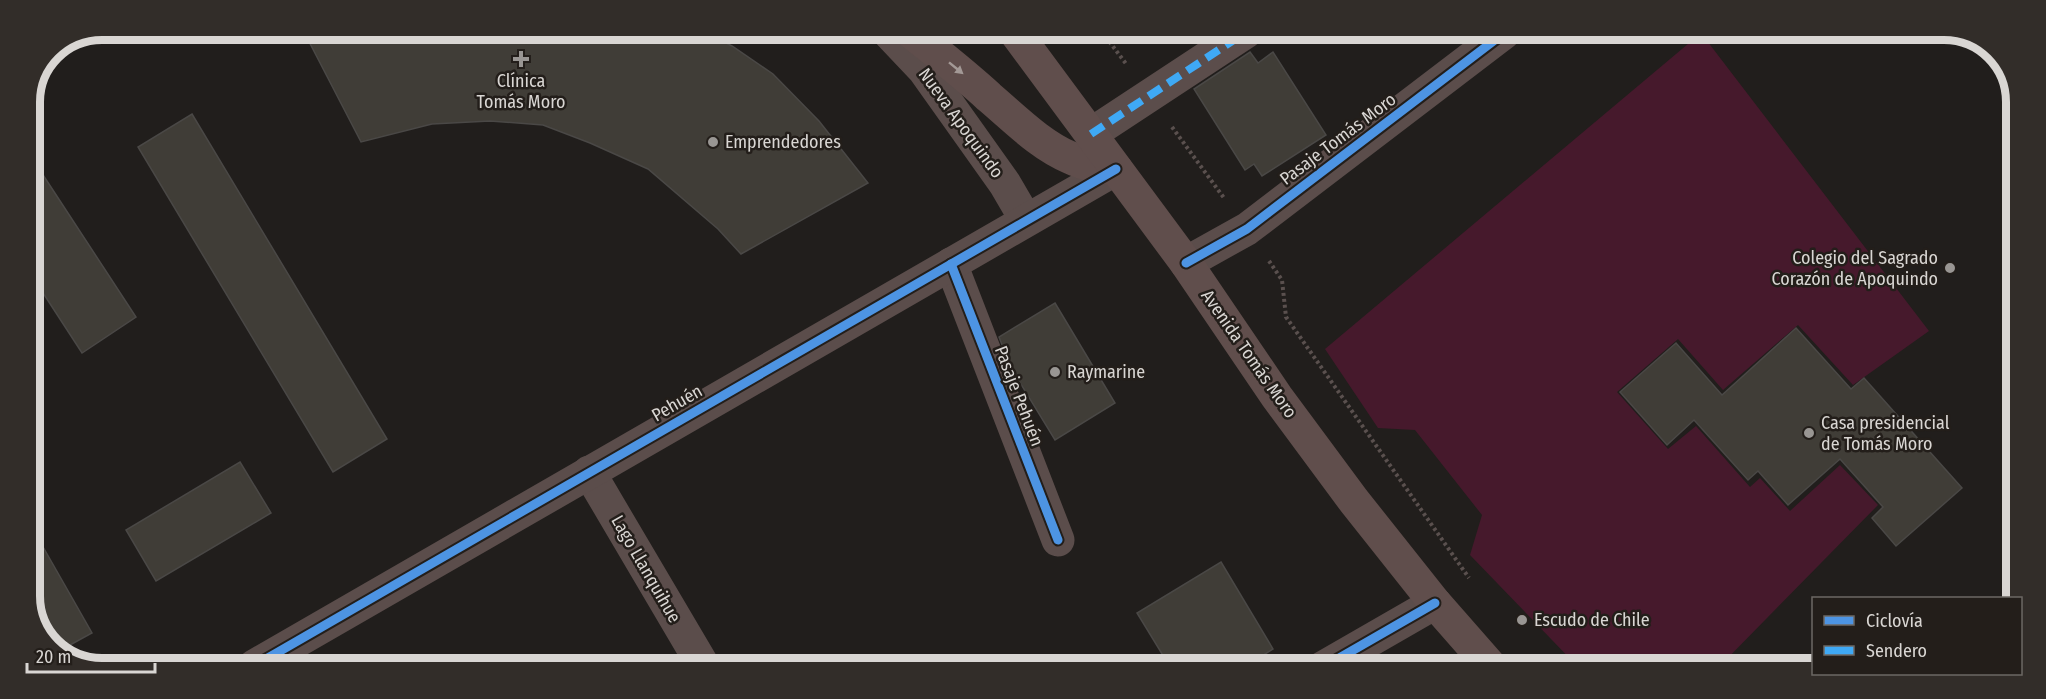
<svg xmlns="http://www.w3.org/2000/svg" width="2046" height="699" viewBox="0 0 2046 699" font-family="'Fira Sans Condensed',sans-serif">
	<rect width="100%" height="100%" fill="#211e1c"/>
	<!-- green -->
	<path fill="#46192c" d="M 1701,33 L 1929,331 L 1853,385 L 1798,325 L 1723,390 L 1678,339 L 1617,392 L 1668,449 L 1696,426 L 1750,487 L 1760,478 L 1790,511 L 1840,465 L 1878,505 L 1717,669 L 1579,668 L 1470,555 L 1482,515 L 1415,430 L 1378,428 L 1325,349 Z"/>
	<!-- building -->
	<g fill="#403d37" stroke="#4a4846" stroke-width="1.5">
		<path d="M 303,30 L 703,31 L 732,46 L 773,74 L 819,121 L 868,183 L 741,254 L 718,229 L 648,169 L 590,143 L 543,125 L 490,121 L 432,124 L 361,142 Z"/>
		<path d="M 1250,52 L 1258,63 L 1273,52 L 1326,135 L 1262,176 L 1254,164 L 1245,170 L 1194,89 Z"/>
		<path d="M 192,114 L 387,439 L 333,472 L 138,147 Z"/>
		<path d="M 30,155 L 136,317 L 82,353 L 30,273 Z"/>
		<path d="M 1055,303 L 1115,403 L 1055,440 L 1011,368 L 999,337 Z"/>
		<path d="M 1796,328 L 1851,389 L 1864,378 L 1962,488 L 1896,546 L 1872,518 L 1883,507 L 1840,459 L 1788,505 L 1758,471 L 1748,480 L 1694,420 L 1667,445 L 1620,392 L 1676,343 L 1722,395 Z"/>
		<path d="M 240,462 L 271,513 L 156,581 L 126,530 Z"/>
		<path d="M 30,524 L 92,633 L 59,651 L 45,641 L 30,602 Z"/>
		<path d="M 1221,562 L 1273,649 L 1243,668 L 1170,667 L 1137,613 Z"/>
	</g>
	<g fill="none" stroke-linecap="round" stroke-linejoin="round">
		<!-- path -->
		<g stroke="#5a504e" stroke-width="4" stroke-dasharray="3 3" stroke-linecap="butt">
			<path d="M 1102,32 L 1127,65"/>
			<path d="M 1172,127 L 1224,198"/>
			<path d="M 1269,261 L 1282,280 L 1286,317 L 1469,578"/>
			<path d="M 1530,658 L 1540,668"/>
		</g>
		<!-- minor -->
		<g stroke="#5b4d4b" stroke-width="33">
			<path d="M 888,32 L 924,70 L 1005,184 L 1026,220"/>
			<path d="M 1091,134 L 1246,32"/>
			<path d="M 1186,263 L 1247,229 L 1504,33"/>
			<path d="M 951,264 L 1058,540"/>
			<path d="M 589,472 L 704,667"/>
			<path d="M 254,666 L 1116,169"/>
			<path d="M 1322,668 L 1435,603"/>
		</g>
		<!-- secondary -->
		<g stroke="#604e4c" stroke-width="33">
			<path d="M 911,32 C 937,53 964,74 989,97 C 1015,119 1040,145 1071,158 C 1085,165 1101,167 1116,169"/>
			<path d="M 1015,32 L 1186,263 L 1277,397 L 1354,501 L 1435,603 L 1492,668"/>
		</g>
		<!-- quiet -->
		<path stroke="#3fa9f5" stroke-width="8" stroke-dasharray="15 8" stroke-linecap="butt" d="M 1091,134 L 1246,32"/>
		<!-- cycleway casing -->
		<g stroke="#231e1a" stroke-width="13">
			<g id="cycleway">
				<path d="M 1186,263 L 1247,229 L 1504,33"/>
				<path d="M 951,264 L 1058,540"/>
				<path d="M 254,666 L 1116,169"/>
				<path d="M 1322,668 L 1435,603"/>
			</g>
		</g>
		<!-- cycleway -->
		<use href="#cycleway" stroke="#4d94e3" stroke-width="9"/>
	</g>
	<!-- one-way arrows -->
	<defs><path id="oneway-solid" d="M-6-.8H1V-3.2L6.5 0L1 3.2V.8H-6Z" transform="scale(1.5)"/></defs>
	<use fill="#a39996" href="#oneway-solid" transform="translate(956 68) rotate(39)"/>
	<!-- markers -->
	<g fill="#999693" stroke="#231e1a" stroke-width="2">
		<path d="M518 50h6v6h6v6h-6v6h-6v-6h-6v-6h6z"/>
		<circle cx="713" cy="142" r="6"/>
		<circle cx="1950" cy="268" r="6"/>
		<circle cx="1055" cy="372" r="6"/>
		<circle cx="1809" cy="433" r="6"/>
		<circle cx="1522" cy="620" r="6"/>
	</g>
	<g text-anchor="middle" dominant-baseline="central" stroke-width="5" stroke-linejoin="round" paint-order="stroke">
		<!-- poi labels -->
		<g font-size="18" fill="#d9d6d3" stroke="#231e1a" text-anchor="start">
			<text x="521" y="81" text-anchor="middle">Clínica<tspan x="521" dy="21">Tomás Moro</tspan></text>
			<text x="725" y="142">Emprendedores</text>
			<text x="1938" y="258" text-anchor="end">Colegio del Sagrado<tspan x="1938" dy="21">Corazón de Apoquindo</tspan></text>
			<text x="1067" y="372">Raymarine</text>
			<text x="1821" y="423">Casa presidencial<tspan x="1821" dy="21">de Tomás Moro</tspan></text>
			<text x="1534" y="620">Escudo de Chile</text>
		</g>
		<!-- street labels -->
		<g font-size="18" fill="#d9d6d3" stroke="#231e1a">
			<text transform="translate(961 123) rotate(54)">Nueva Apoquindo</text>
			<text transform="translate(1338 139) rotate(-37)">Pasaje Tomás Moro</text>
			<text transform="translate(1249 354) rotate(55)">Avenida Tomás Moro</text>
			<text transform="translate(1019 396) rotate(69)">Pasaje Pehuén</text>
			<text transform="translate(677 403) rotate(-30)">Pehuén</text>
			<text transform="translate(646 569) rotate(60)">Lago Llanquihue</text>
		</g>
	</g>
	<!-- crop -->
	<path d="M0 0H2046V699H0ZM102 40H1944A62 62 0 0 1 2006 102V596A62 62 0 0 1 1944 658H102A62 62 0 0 1 40 596V102A62 62 0 0 1 102 40Z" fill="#322d29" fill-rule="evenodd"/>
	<path fill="none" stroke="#d9d6d3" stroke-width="8" d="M102 40H1944A62 62 0 0 1 2006 102V596A62 62 0 0 1 1944 658H102A62 62 0 0 1 40 596V102A62 62 0 0 1 102 40Z"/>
	<!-- legend -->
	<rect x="1812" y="597" width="210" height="78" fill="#231e1a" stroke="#6c6864" stroke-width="1.5"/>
	<rect x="1824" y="616" width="30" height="9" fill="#4d94e3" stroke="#6c6864" stroke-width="1.5"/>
	<text x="1866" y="627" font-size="18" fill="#d9d6d3">Ciclovía</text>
	<rect x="1824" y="646" width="30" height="9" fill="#3fa9f5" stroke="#6c6864" stroke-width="1.5"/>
	<text x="1866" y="657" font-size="18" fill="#d9d6d3">Sendero</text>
	<!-- scale -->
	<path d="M27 663v9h128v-9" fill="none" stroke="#d9d6d3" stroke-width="3"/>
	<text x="36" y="663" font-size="18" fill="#d9d6d3" stroke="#231e1a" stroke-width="4.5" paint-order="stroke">20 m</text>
</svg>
